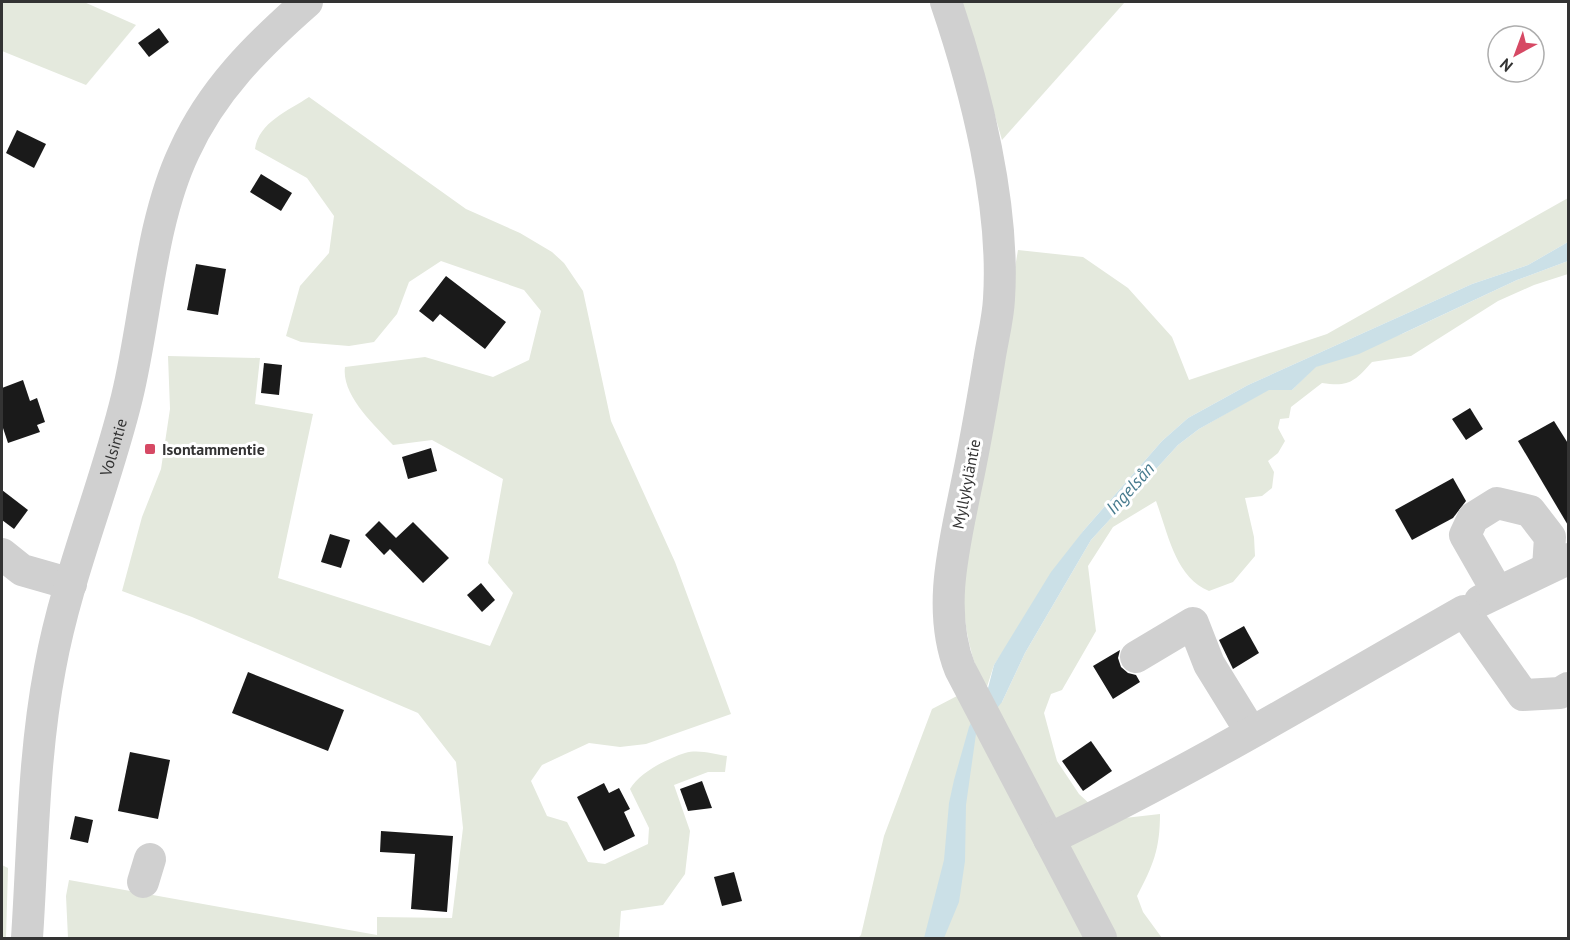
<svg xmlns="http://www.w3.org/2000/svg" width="1570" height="940" viewBox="0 0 1570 940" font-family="'PT Sans',sans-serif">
	<rect width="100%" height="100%" fill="#fff"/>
	<!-- green -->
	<g fill="#e4e9dd">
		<path d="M 2,2 L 84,2 L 136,25 L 86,85 L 2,51 Z"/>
		<path d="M 962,2 L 1125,2 L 1002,140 Z"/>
		<path d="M 309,97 L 466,209 L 520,233 L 552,252 L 564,263 L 583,291 L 611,421 L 675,562 L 731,714 L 646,744 L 620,747 L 589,743 L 542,765 L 531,781 L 547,816 L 567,822 L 588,862 L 605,864 L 648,844 L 649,828 L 630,789 C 639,773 666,759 685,753 C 698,749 714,754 727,756 L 725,772 L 708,772 L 674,785 L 690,831 L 685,874 L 663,905 L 621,911 L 619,938 L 68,938 L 66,896 L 69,880 L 377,935 L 377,917 L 452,918 L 463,828 L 456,762 L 418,713 L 192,617 L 122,591 L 142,517 L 161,469 L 170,409 L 168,356 L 260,358 L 255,404 L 313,414 L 278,578 L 490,646 L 513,593 L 488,563 L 503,479 L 432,440 L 393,445 C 375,426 341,395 345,367 L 425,357 L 493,377 L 529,360 L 541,311 L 524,290 L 441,261 L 409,282 L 397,314 L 374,342 L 349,346 L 301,342 L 286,336 L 300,286 L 329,253 L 334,216 L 307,178 L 255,149 C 259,122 288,111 309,97 Z"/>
		<path d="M 1568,198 L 1568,242 L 1528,265 L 1472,284 L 1248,385 L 1188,418 L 1162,441 L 1084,530 L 994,665 L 984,696 L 1002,702 L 1025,653 L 1091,540 L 1178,445 L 1199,429 L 1269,389 L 1292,390 L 1315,367 L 1404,333 L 1517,280 L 1568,261 L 1568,274 L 1534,285 L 1498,301 L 1411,356 L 1372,362 C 1354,382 1349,387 1322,383 L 1291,407 L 1289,418 L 1280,419 L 1278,428 L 1285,441 L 1278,453 L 1268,461 L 1274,472 L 1272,488 L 1262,496 L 1245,498 L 1254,537 L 1255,556 L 1233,582 L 1209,591 C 1175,577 1168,533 1156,501 L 1113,527 L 1088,566 L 1096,631 L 1062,690 L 1051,694 L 1044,713 L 1057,761 L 1079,794 L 1107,820 L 1160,814 C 1160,849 1153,866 1137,896 L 1143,912 L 1162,938 L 858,938 L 861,935 L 884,836 L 932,709 L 982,683 C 966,645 962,611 963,570 L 1018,250 L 1083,257 L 1128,288 L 1172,337 L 1189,380 L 1327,334 Z"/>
		<path d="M 2,865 L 8,868 L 6,938 L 2,938 Z"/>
	</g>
	<!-- water -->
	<path fill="#cbe0e7" d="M 1568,242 L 1568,261 L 1517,280 L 1359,354 L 1316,367 L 1292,390 L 1269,390 L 1199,429 L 1178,445 L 1091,540 L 1025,653 L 1002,702 L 976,734 L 966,805 L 965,861 L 959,902 L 944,938 L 924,938 L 944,860 L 949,803 L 954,780 L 969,727 L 988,688 L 994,665 L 1051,572 L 1084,530 L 1162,441 L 1188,418 L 1248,385 L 1472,284 L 1528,265 Z"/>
	<!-- building -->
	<g fill="#1a1a1a">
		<path d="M 159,28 L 169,42 L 149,57 L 138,43 Z"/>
		<path d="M 17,130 L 46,144 L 34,168 L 6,153 Z"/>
		<path d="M 261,174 L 292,193 L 281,211 L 250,192 Z"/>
		<path d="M 196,264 L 226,269 L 218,315 L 187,310 Z"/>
		<path d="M 446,276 L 506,322 L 485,349 L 440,314 L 433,322 L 419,311 Z"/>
		<path d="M 264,363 L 282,365 L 279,395 L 261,393 Z"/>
		<path d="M 23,380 L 30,401 L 37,398 L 45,422 L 37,425 L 40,432 L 8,443 L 2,425 L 2,388 Z"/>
		<path d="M 1470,408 L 1483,429 L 1466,440 L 1452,419 Z"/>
		<path d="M 1554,421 L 1569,445 L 1569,527 L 1518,441 Z"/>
		<path d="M 431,448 L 437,471 L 408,479 L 402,457 Z"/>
		<path d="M 1453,478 L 1466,501 L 1453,518 L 1412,540 L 1395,510 Z"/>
		<path d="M 2,490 L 28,510 L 14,529 L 2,520 Z"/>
		<path d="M 379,521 L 396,538 L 413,522 L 449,558 L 423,583 L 390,549 L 384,555 L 365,535 Z"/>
		<path d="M 330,534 L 350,540 L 341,568 L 321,562 Z"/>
		<path d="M 481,583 L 495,600 L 482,612 L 467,595 Z"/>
		<path d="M 1244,626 L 1259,653 L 1233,669 L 1219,640 Z"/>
		<path d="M 1120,650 L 1118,658 L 1121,667 L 1128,673 L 1136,675 L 1140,682 L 1113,699 L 1093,666 Z"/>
		<path d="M 248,672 L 344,710 L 328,751 L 232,713 Z"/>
		<path d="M 1091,741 L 1112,771 L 1083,791 L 1062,761 Z"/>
		<path d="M 130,752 L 170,760 L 158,819 L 118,811 Z"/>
		<path d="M 702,781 L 712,808 L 688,811 L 680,789 Z"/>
		<path d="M 604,783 L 609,793 L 619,788 L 630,809 L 624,812 L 635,836 L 604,851 L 577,797 Z"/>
		<path d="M 75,816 L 93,820 L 88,843 L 70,839 Z"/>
		<path d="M 381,831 L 453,836 L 447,912 L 411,909 L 415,854 L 380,852 Z"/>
		<path d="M 734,872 L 742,901 L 722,906 L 714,877 Z"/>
	</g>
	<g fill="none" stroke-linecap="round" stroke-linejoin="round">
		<!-- minor -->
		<g stroke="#d0d0d0" stroke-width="32">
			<path d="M 946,2 C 976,90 1005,205 999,299 C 998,320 992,341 989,362 C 982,404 975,445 966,487 C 954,547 937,610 960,669 L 1101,938"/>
			<path d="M 2,554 L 22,570 L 71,584"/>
			<path d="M 1497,591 L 1465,535 L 1473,518 L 1497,503 L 1530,511 L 1550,537 L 1548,568"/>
			<path d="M 1480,601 L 1568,559"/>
			<path d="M 1136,657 L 1193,623 L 1209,664 L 1251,732"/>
			<path d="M 1049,839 C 1191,771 1327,689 1464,611 L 1523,695 L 1560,693 L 1568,688"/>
			<path d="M 143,882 L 150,859"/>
			<path id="s1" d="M 27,938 C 33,848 33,757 50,668 C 67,575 105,488 127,397 C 146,319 150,224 184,152 C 212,90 257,46 307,2"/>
		</g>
	</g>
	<!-- markers -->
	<rect fill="#d64964" stroke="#fff" stroke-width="2" x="144" y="443" width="12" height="12" rx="3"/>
	<g text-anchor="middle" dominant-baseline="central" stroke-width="6" stroke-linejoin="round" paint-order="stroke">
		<!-- street labels -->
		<g font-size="16" fill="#333" stroke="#fff">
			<text stroke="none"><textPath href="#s1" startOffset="501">Volsintie</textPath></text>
			<text transform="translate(966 484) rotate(-79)">Myllykyläntie</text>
		</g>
		<!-- poi labels -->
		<g font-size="16" font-weight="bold" fill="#333" stroke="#fff" text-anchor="start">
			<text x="162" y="449">Isontammentie</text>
		</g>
		<!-- water labels -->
		<g font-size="18" font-style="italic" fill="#477b8e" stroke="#fff">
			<text transform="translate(1130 488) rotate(-48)">Ingelsån</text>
		</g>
	</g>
	<!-- border -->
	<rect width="1570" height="940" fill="none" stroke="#333333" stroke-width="6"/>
	<!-- north arrow -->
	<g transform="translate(1516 54) rotate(221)"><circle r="28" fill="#ffffff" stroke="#adadad" stroke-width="1.5"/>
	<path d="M0-4.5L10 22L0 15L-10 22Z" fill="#d64964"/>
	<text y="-9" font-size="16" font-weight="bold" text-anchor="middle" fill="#333333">N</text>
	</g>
</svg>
